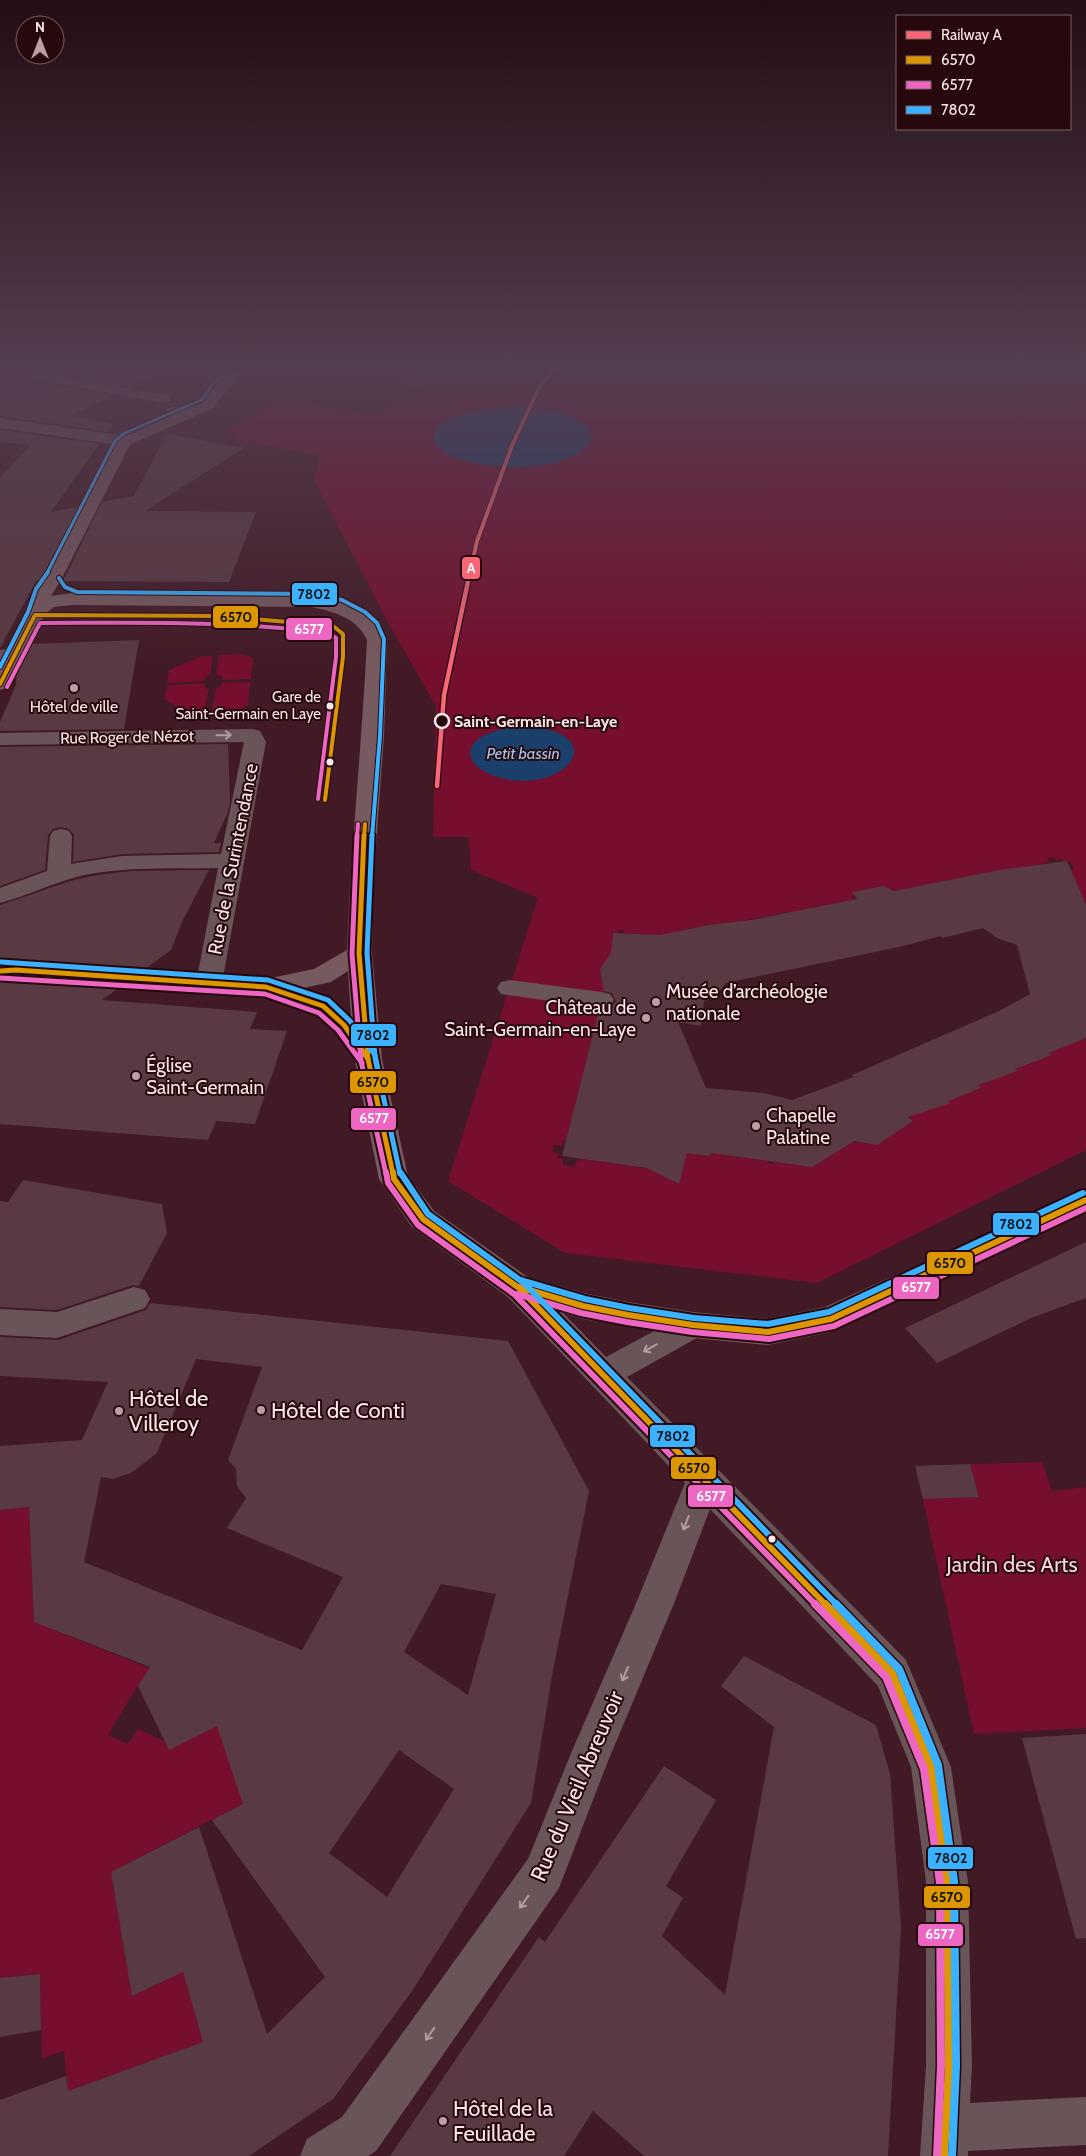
<svg xmlns="http://www.w3.org/2000/svg" width="1086" height="2156" viewBox="0 0 1086 2156" font-family="Cabin,sans-serif">
	<rect width="100%" height="100%" fill="#421a25"/>
	<!-- green -->
	<g fill="#750f2d">
		<path d="M 393,367 L 1086,367 L 1086,916 L 1079,889 L 1066,869 L 1074,869 L 1072,864 L 1060,859 L 1057,860 L 1054,857 L 1047,858 L 1050,862 L 1006,871 L 1000,870 L 964,880 L 962,877 L 928,887 L 925,885 L 895,893 L 892,889 L 855,895 L 852,897 L 855,902 L 829,907 L 828,904 L 790,914 L 788,912 L 747,920 L 700,933 L 695,928 L 675,932 L 677,936 L 624,934 L 623,930 L 619,930 L 618,937 L 607,963 L 600,969 L 601,974 L 609,979 L 607,980 L 602,998 L 566,1140 L 563,1141 L 562,1146 L 554,1145 L 552,1152 L 559,1153 L 558,1158 L 563,1159 L 563,1165 L 575,1167 L 576,1161 L 584,1159 L 657,1170 L 660,1174 L 666,1177 L 676,1151 L 710,1156 L 714,1149 L 735,1153 L 736,1157 L 741,1158 L 742,1153 L 769,1156 L 768,1163 L 773,1164 L 774,1159 L 790,1159 L 791,1165 L 794,1165 L 795,1159 L 817,1157 L 821,1161 L 849,1137 L 855,1143 L 862,1140 L 868,1144 L 912,1120 L 908,1116 L 972,1087 L 976,1090 L 981,1088 L 977,1085 L 1009,1070 L 1013,1073 L 1017,1071 L 1014,1067 L 1051,1055 L 1048,1051 L 1077,1038 L 1081,1040 L 1084,1039 L 1086,1034 L 1086,1150 L 817,1283 L 565,1253 L 448,1181 L 538,898 L 471,870 L 469,837 L 433,837 L 436,706 L 391,628 L 314,480 L 320,456 L 230,438 L 236,434 L 225,432 L 280,398 L 371,414 L 409,397 L 433,391 L 407,386 Z"/>
		<path d="M 242,654 L 253,658 L 251,679 L 222,680 L 222,676 L 216,675 L 219,655 Z"/>
		<path d="M 202,656 L 213,656 L 210,675 L 206,676 L 204,681 L 167,683 L 169,670 Z"/>
		<path d="M 250,682 L 248,705 L 236,711 L 212,712 L 216,688 L 219,688 L 222,683 Z"/>
		<path d="M 204,683 L 205,688 L 209,689 L 204,712 L 187,713 L 164,699 L 168,685 Z"/>
		<path d="M 1042,1462 L 1052,1491 L 1086,1487 L 1086,1728 L 974,1734 L 923,1499 L 979,1497 L 970,1464 Z"/>
		<path d="M 29,1507 L 34,1622 L 151,1669 L 138,1685 L 108,1735 L 128,1744 L 138,1729 L 164,1741 L 169,1750 L 214,1717 L 244,1803 L 111,1872 L 132,1996 L 183,1972 L 203,2042 L 68,2091 L 64,2051 L 42,2058 L 40,1974 L 0,1978 L 0,1510 Z"/>
	</g>
	<!-- water -->
	<g fill="#1a3f6a">
		<path d="M 509,407 C 536,407 568,409 589,428 L 592,440 C 571,475 481,472 449,455 C 442,451 433,444 434,435 C 439,412 491,408 509,407 Z"/>
		<path d="M 525,726 C 618,733 562,799 495,776 C 486,773 474,767 471,757 C 465,733 510,727 525,726 Z"/>
	</g>
	<!-- building -->
	<g fill="#593a42" fill-rule="evenodd">
		<path d="M 76,367 L 171,367 L 129,387 L 75,377 Z"/>
		<path d="M 0,376 L 112,395 L 70,416 L 113,424 L 108,432 L 0,416 Z"/>
		<path d="M 0,430 L 99,444 L 51,512 L 80,507 L 42,577 L 40,581 L 36,581 L 0,648 L 0,478 L 31,445 L 0,442 Z"/>
		<path d="M 167,434 L 244,448 L 145,511 L 256,512 L 229,582 L 63,581 L 102,502 L 134,496 Z"/>
		<path d="M 139,640 L 124,729 L 0,731 L 0,722 L 16,685 L 17,675 L 32,644 Z"/>
		<path d="M 228,744 L 230,802 L 227,814 L 214,843 L 221,843 L 219,852 L 122,854 L 73,862 L 74,835 L 69,829 L 61,827 L 53,829 L 48,835 L 45,870 L 0,886 L 0,747 Z"/>
		<path d="M 1067,861 L 1086,905 L 1086,1038 L 1049,1053 L 1052,1055 L 1015,1069 L 1018,1071 L 978,1085 L 981,1088 L 948,1101 L 950,1103 L 908,1117 L 913,1121 L 877,1145 L 854,1141 L 812,1167 L 712,1153 L 710,1156 L 687,1153 L 679,1184 L 647,1168 L 562,1156 L 599,1010 L 610,1008 L 616,1001 L 612,993 L 604,991 L 600,969 L 611,953 L 613,933 L 660,935 L 709,925 L 751,920 L 857,899 L 852,892 L 884,886 L 894,891 L 999,870 ZM 983,928 L 997,938 L 1017,945 L 1030,994 L 999,1011 L 852,1075 L 854,1077 L 792,1100 L 763,1093 L 706,1088 L 678,1022 L 701,1026 L 704,1001 L 716,996 L 726,983 L 899,947 L 941,936 L 942,938 Z"/>
		<path d="M 209,870 L 182,922 L 171,950 L 145,969 L 0,959 L 0,905 L 70,881 L 97,875 L 131,871 Z"/>
		<path d="M 0,979 L 120,987 L 102,1000 L 257,1012 L 250,1029 L 287,1031 L 255,1124 L 216,1121 L 208,1140 L 0,1124 Z"/>
		<path d="M 23,1180 L 162,1204 L 167,1233 L 139,1286 L 133,1285 L 57,1310 L 0,1307 L 0,1201 L 8,1202 Z"/>
		<path d="M 1086,1242 L 1086,1298 L 1031,1318 L 937,1363 L 905,1328 Z"/>
		<path d="M 150,1303 L 508,1341 L 589,1491 L 553,1670 L 531,1803 L 412,1991 L 333,2099 L 249,2156 L 0,2156 L 0,2100 L 66,2076 L 68,2091 L 203,2042 L 183,1972 L 132,1996 L 111,1872 L 199,1827 L 267,2034 L 325,1977 L 212,1820 L 243,1804 L 217,1726 L 169,1750 L 138,1686 L 150,1667 L 34,1622 L 29,1507 L 0,1510 L 0,1446 L 82,1440 L 108,1382 L 0,1376 L 0,1337 L 58,1340 L 146,1310 ZM 196,1359 L 262,1367 L 228,1460 L 236,1469 L 237,1486 L 246,1498 L 227,1528 L 343,1577 L 302,1650 L 84,1562 L 101,1477 L 113,1479 L 131,1473 L 157,1453 ZM 441,1584 L 496,1594 L 468,1695 L 404,1652 ZM 399,1750 L 454,1789 L 387,1897 L 329,1853 Z"/>
		<path d="M 970,1464 L 979,1497 L 923,1499 L 915,1466 Z"/>
		<path d="M 744,1656 L 876,1725 L 890,1774 L 901,1928 L 888,2156 L 644,2156 L 593,2111 L 564,2156 L 390,2156 L 539,1937 L 545,1942 L 664,1766 L 716,1800 L 666,1886 L 683,1898 L 662,1936 L 725,1995 L 774,1727 L 721,1686 Z"/>
		<path d="M 1086,1734 L 1086,1938 L 1076,1939 L 1022,1738 Z"/>
		<path d="M 40,1974 L 41,2030 L 0,2037 L 0,1978 Z"/>
	</g>
	<g fill="none" stroke-linecap="round" stroke-linejoin="round">
		<!-- minor -->
		<g fill="#695558" fill-rule="evenodd">
			<path d="M 0,367 L 10,367 L 164,395 L 169,396 L 171,399 L 169,402 L 164,403 L 0,373 Z"/>
			<path d="M 0,418 L 126,436 L 131,438 L 134,441 L 131,444 L 126,446 L 0,428 Z"/>
			<path d="M 16,648 L 23,650 L 26,654 L 23,658 L 0,662 L 0,650 Z"/>
			<path d="M 253,729 L 260,731 L 266,742 L 222,983 L 218,989 L 209,991 L 200,989 L 196,983 L 218,868 C 172,869 125,866 80,876 C 52,883 27,896 0,903 L 0,888 L 47,871 L 50,836 L 53,831 L 61,829 L 69,831 L 72,836 L 71,864 L 122,856 L 221,854 L 244,742 L 0,745 L 0,733 Z"/>
			<path d="M 510,980 L 601,992 L 610,994 L 614,1000 L 610,1006 L 601,1008 L 501,994 L 497,988 L 501,982 Z"/>
			<path d="M 519,1276 L 530,1279 L 606,1357 L 682,1316 L 693,1312 L 704,1316 L 709,1325 L 704,1334 L 627,1377 L 906,1660 L 951,1767 L 968,1882 L 972,2066 L 970,2103 L 1086,2097 L 1086,2145 L 968,2151 L 968,2156 L 920,2156 L 926,2066 L 926,1882 L 911,1767 L 878,1686 L 710,1509 L 675,1601 L 606,1766 L 559,1888 L 376,2151 L 368,2156 L 300,2156 L 307,2139 L 342,2117 L 528,1859 L 572,1751 L 637,1601 L 685,1483 L 508,1297 L 503,1288 L 508,1279 Z"/>
			<path d="M 134,1287 L 145,1290 L 150,1299 L 145,1308 L 57,1338 L 0,1335 L 0,1309 L 57,1312 Z"/>
		</g>
		<!-- major -->
		<path fill="#775a5f" fill-rule="evenodd" d="M 234,371 L 241,375 L 222,396 L 214,408 L 131,444 L 128,448 L 61,580 L 51,596 L 73,593 L 312,595 C 345,603 371,607 387,640 L 384,736 L 374,873 L 372,953 L 382,1059 L 408,1176 L 434,1211 L 529,1278 L 583,1293 L 628,1302 L 693,1312 L 768,1319 L 825,1307 L 1086,1189 L 1086,1213 L 831,1332 L 768,1345 L 693,1338 L 583,1319 L 508,1297 L 412,1227 L 379,1179 L 355,1061 L 335,1031 L 314,1012 L 265,995 L 0,977 L 0,961 L 266,979 L 314,969 L 347,950 C 351,846 362,743 367,640 C 357,618 335,612 312,607 L 73,605 L 54,607 L 45,614 L 10,684 L 7,688 L 0,690 L 0,665 L 26,615 L 34,592 L 44,578 L 116,443 L 121,438 L 172,415 L 166,411 L 168,408 C 178,405 190,410 200,404 C 211,398 217,375 234,371 ZM 348,971 L 351,1017 L 332,1000 L 299,989 L 331,982 Z"/>
		<!-- bus-1-far3 casing -->
		<g stroke="#26080d" stroke-width="6">
			<g id="bus-1-far3">
				<path d="M 0,684 L 35,615 L 221,616 L 288,622 L 316,621 L 333,626 L 343,634 L 343,657 L 325,800"/>
				<path d="M 364,837 L 365,824"/>
			</g>
		</g>
		<!-- bus-1-far2 casing -->
		<g stroke="#26080d" stroke-width="9">
			<g id="bus-1-far2">
				<path d="M 364,835 L 359,953 L 368,1059 L 393,1174"/>
				<path d="M 0,971 L 16,970 L 266,987 L 323,1006 L 344,1025 L 368,1059"/>
			</g>
		</g>
		<!-- bus-1-far1 casing -->
		<g stroke="#26080d" stroke-width="10">
			<g id="bus-1-far1">
				<path d="M 393,1172 L 394,1179 L 423,1219 L 519,1288 L 826,1605"/>
				<path d="M 519,1287 L 583,1306 L 628,1315 L 693,1325 L 768,1332 L 831,1319 L 1086,1200"/>
			</g>
		</g>
		<!-- bus-1 casing -->
		<g stroke="#26080d" stroke-width="11">
			<path id="bus-1" d="M 825,1604 L 892,1673 L 931,1767 L 947,1882 L 949,2066 L 944,2156"/>
		</g>
		<!-- bus-2-far3 casing -->
		<g stroke="#26080d" stroke-width="6">
			<g id="bus-2-far3">
				<path d="M 7,687 L 40,623 C 120,623 201,621 281,628 C 300,630 319,626 336,638 L 336,657 L 318,799"/>
				<path d="M 357,837 L 358,824"/>
			</g>
		</g>
		<!-- bus-2-far2 casing -->
		<g stroke="#26080d" stroke-width="9">
			<g id="bus-2-far2">
				<path d="M 357,835 L 352,954 L 361,1061 L 386,1174"/>
				<path d="M 0,978 L 265,994 L 319,1013 L 338,1030 L 362,1063"/>
			</g>
		</g>
		<!-- bus-2-far1 casing -->
		<g stroke="#26080d" stroke-width="10">
			<g id="bus-2-far1">
				<path d="M 386,1172 L 388,1183 L 418,1225 L 514,1294 L 816,1605"/>
				<path d="M 517,1294 L 581,1313 L 627,1322 L 692,1332 L 769,1339 L 834,1326 L 1086,1208"/>
			</g>
		</g>
		<!-- bus-2 casing -->
		<g stroke="#26080d" stroke-width="11">
			<path id="bus-2" d="M 815,1604 L 886,1677 L 924,1769 L 940,1883 L 941,2066 L 937,2156"/>
		</g>
		<!-- bus-3-far4 casing -->
		<g stroke="#26080d" stroke-width="5">
			<path id="bus-3-far4" d="M 47,573 L 115,441 L 123,434 L 203,399 L 213,383 L 234,367"/>
		</g>
		<!-- bus-3-far3 casing -->
		<g stroke="#26080d" stroke-width="6">
			<g id="bus-3-far3">
				<path d="M 59,578 L 65,587 L 77,592 L 313,594 L 342,600 L 365,612 L 377,623 L 384,639 L 380,736 L 372,837"/>
				<path d="M 0,667 L 28,612 L 36,589 L 48,572"/>
			</g>
		</g>
		<!-- bus-3-far2 casing -->
		<g stroke="#26080d" stroke-width="9">
			<g id="bus-3-far2">
				<path d="M 372,835 L 367,953 L 375,1058 L 400,1174"/>
				<path d="M 1,962 L 268,980 L 328,1000 L 350,1021 L 375,1055 L 378,1070"/>
			</g>
		</g>
		<!-- bus-3-far1 casing -->
		<g stroke="#26080d" stroke-width="10">
			<g id="bus-3-far1">
				<path d="M 400,1172 L 428,1214 L 524,1283 L 837,1605"/>
				<path d="M 520,1280 L 585,1299 L 629,1308 L 694,1318 L 768,1324 L 829,1312 L 1083,1193"/>
			</g>
		</g>
		<!-- bus-3 casing -->
		<g stroke="#26080d" stroke-width="11">
			<path id="bus-3" d="M 836,1604 L 899,1669 L 938,1765 L 954,1881 L 956,2066 L 952,2156"/>
		</g>
		<!-- bus-1-far3 -->
		<use href="#bus-1-far3" stroke="#dc9600" stroke-width="4"/>
		<!-- bus-1-far2 -->
		<use href="#bus-1-far2" stroke="#dc9600" stroke-width="5"/>
		<!-- bus-1-far1 -->
		<use href="#bus-1-far1" stroke="#dc9600" stroke-width="6"/>
		<!-- bus-1 -->
		<use href="#bus-1" stroke="#dc9600" stroke-width="8"/>
		<!-- bus-2-far3 -->
		<use href="#bus-2-far3" stroke="#ec66c2" stroke-width="4"/>
		<!-- bus-2-far2 -->
		<use href="#bus-2-far2" stroke="#ec66c2" stroke-width="5"/>
		<!-- bus-2-far1 -->
		<use href="#bus-2-far1" stroke="#ec66c2" stroke-width="6"/>
		<!-- bus-2 -->
		<use href="#bus-2" stroke="#ec66c2" stroke-width="8"/>
		<!-- bus-3-far4 -->
		<use href="#bus-3-far4" stroke="#3bb2ff" stroke-width="3"/>
		<!-- bus-3-far3 -->
		<use href="#bus-3-far3" stroke="#3bb2ff" stroke-width="4"/>
		<!-- bus-3-far2 -->
		<use href="#bus-3-far2" stroke="#3bb2ff" stroke-width="5"/>
		<!-- bus-3-far1 -->
		<use href="#bus-3-far1" stroke="#3bb2ff" stroke-width="6"/>
		<!-- bus-3 -->
		<use href="#bus-3" stroke="#3bb2ff" stroke-width="8"/>
		<!-- rail-1-far1 casing -->
		<g stroke="#26080d" stroke-width="5.5">
			<path id="rail-1-far1" d="M 470,573 L 477,541 L 513,443 L 540,386 L 557,367"/>
		</g>
		<!-- rail-1 casing -->
		<g stroke="#26080d" stroke-width="7">
			<path id="rail-1" d="M 437,786 L 444,695 L 470,572"/>
		</g>
		<!-- rail-1-far1 -->
		<use href="#rail-1-far1" stroke="#f96776" stroke-width="4"/>
		<!-- rail-1 -->
		<use href="#rail-1" stroke="#f96776" stroke-width="4.5"/>
	</g>
	<!-- one-way arrows -->
	<defs><path id="oneway-shaft" d="M-6 0H5M1.5-3L5.5 0L1.5 3" fill="none" stroke-width="1.6" stroke-linecap="round" stroke-linejoin="round" transform="scale(1.25)"/></defs>
	<g stroke="#b29ea0">
		<use href="#oneway-shaft" transform="translate(224 735) rotate(-1)"/>
		<use href="#oneway-shaft" transform="translate(650 1348) rotate(151)"/>
		<use href="#oneway-shaft" transform="translate(686 1523) rotate(111)"/>
		<use href="#oneway-shaft" transform="translate(625 1674) rotate(113)"/>
		<use href="#oneway-shaft" transform="translate(524 1902) rotate(125)"/>
		<use href="#oneway-shaft" transform="translate(430 2034) rotate(125)"/>
	</g>
	<!-- sky -->
	<linearGradient id="sky" x2="0" y2="1"><stop stop-color="#240e14"/><stop offset="0.55" stop-color="#543e51"/><stop offset="1" stop-color="#543e51" stop-opacity="0"/></linearGradient>
	<rect width="1086" height="668" fill="url(#sky)"/>
	<!-- markers -->
	<g fill="#ba9fa4" stroke="#26080d" stroke-width="2">
		<circle cx="74" cy="688" r="5"/>
		<circle cx="656" cy="1002" r="5"/>
		<circle cx="646" cy="1018" r="5"/>
		<circle cx="136" cy="1076" r="5"/>
		<circle cx="756" cy="1126" r="5"/>
		<circle cx="261" cy="1410" r="5"/>
		<circle cx="119" cy="1411" r="5"/>
		<circle cx="443" cy="2121" r="5"/>
	</g>
	<g fill="#fae7e9" stroke="#26080d" stroke-width="2">
		<circle cx="330" cy="706" r="4.5"/>
		<circle cx="330" cy="762" r="4.5"/>
		<circle cx="772" cy="1539" r="4.5"/>
	</g>
	<circle fill="#26080d" stroke="#fae7e9" stroke-width="2.5" cx="442" cy="721" r="7"/>
	<g text-anchor="middle" dominant-baseline="central" stroke-width="4" stroke-linejoin="round" paint-order="stroke">
		<!-- far-bus labels -->
		<g font-size="15" fill="#fae7e9" stroke="#26080d" text-anchor="end">
			<text x="321" y="697">Gare de<tspan x="321" dy="17">Saint-Germain en Laye</tspan></text>
		</g>
		<!-- far-poi labels -->
		<g font-size="16" fill="#fae7e9" stroke="#26080d">
			<text x="74" y="706">Hôtel de ville</text>
		</g>
		<!-- far-stop labels -->
		<g font-size="16" font-weight="bold" fill="#fae7e9" stroke="#26080d" text-anchor="start">
			<text x="454" y="721">Saint-Germain-en-Laye</text>
		</g>
		<!-- far-street labels -->
		<g font-size="16" fill="#fae7e9" stroke="#26080d">
			<text transform="translate(127 737) rotate(-1)">Rue Roger de Nézot</text>
		</g>
		<!-- far-water labels -->
		<g font-size="16" font-style="italic" fill="#a0c6f1" stroke="#26080d">
			<text x="523" y="753">Petit bassin</text>
		</g>
		<!-- street labels -->
		<g font-size="19" fill="#fae7e9" stroke="#26080d">
			<text transform="translate(233 859) rotate(-79)">Rue de la Surintendance</text>
		</g>
		<!-- poi labels -->
		<g font-size="19" fill="#fae7e9" stroke="#26080d" text-anchor="start">
			<text x="666" y="991">Musée d’archéologie<tspan x="666" dy="22">nationale</tspan></text>
			<text x="636" y="1007" text-anchor="end">Château de<tspan x="636" dy="22">Saint-Germain-en-Laye</tspan></text>
			<text x="146" y="1065">Église<tspan x="146" dy="22">Saint-Germain</tspan></text>
			<text x="766" y="1115">Chapelle<tspan x="766" dy="22">Palatine</tspan></text>
		</g>
		<!-- near-poi labels -->
		<g font-size="22" fill="#fae7e9" stroke="#26080d" text-anchor="start">
			<text x="129" y="1398">Hôtel de<tspan x="129" dy="25">Villeroy</tspan></text>
			<text x="271" y="1410">Hôtel de Conti</text>
			<text x="453" y="2108">Hôtel de la<tspan x="453" dy="25">Feuillade</tspan></text>
		</g>
		<!-- near-park labels -->
		<g font-size="22" fill="#f4d3d6" stroke="#26080d">
			<text x="1012" y="1564">Jardin des Arts</text>
		</g>
		<!-- near-street labels -->
		<g font-size="22" fill="#fae7e9" stroke="#26080d">
			<text transform="translate(577 1786) rotate(-67)">Rue du Vieil Abreuvoir</text>
		</g>
	</g>
	<g stroke="#26080d" stroke-width="2">
		<rect x="461" y="556" width="20" height="24" rx="5" fill="#f96776"/>
		<rect x="291" y="582" width="47" height="24" rx="5" fill="#3bb2ff"/>
		<rect x="212" y="605" width="47" height="24" rx="5" fill="#dc9600"/>
		<rect x="285" y="617" width="48" height="24" rx="5" fill="#ec66c2"/>
		<rect x="350" y="1023" width="47" height="24" rx="5" fill="#3bb2ff"/>
		<rect x="349" y="1070" width="48" height="24" rx="5" fill="#dc9600"/>
		<rect x="350" y="1107" width="47" height="24" rx="5" fill="#ec66c2"/>
		<rect x="992" y="1212" width="48" height="24" rx="5" fill="#3bb2ff"/>
		<rect x="926" y="1251" width="48" height="24" rx="5" fill="#dc9600"/>
		<rect x="892" y="1276" width="48" height="24" rx="5" fill="#ec66c2"/>
		<rect x="649" y="1424" width="47" height="24" rx="5" fill="#3bb2ff"/>
		<rect x="670" y="1456" width="47" height="24" rx="5" fill="#dc9600"/>
		<rect x="687" y="1484" width="47" height="24" rx="5" fill="#ec66c2"/>
		<rect x="927" y="1846" width="47" height="24" rx="5" fill="#3bb2ff"/>
		<rect x="923" y="1885" width="48" height="24" rx="5" fill="#dc9600"/>
		<rect x="917" y="1923" width="47" height="24" rx="5" fill="#ec66c2"/>
	</g>
	<g font-size="14" text-anchor="middle" font-weight="bold" fill="#fff">
		<text x="471" y="573">A</text>
		<text x="309" y="634">6577</text>
		<text x="374" y="1123">6577</text>
		<text x="916" y="1292">6577</text>
		<text x="711" y="1501">6577</text>
		<text x="940" y="1939">6577</text>
	</g>
	<g font-size="14" text-anchor="middle" font-weight="bold" fill="#111">
		<text x="314" y="599">7802</text>
		<text x="236" y="622">6570</text>
		<text x="373" y="1040">7802</text>
		<text x="373" y="1087">6570</text>
		<text x="1016" y="1229">7802</text>
		<text x="950" y="1268">6570</text>
		<text x="673" y="1441">7802</text>
		<text x="694" y="1473">6570</text>
		<text x="951" y="1863">7802</text>
		<text x="947" y="1902">6570</text>
	</g>
	<!-- legend -->
	<rect x="896" y="15" width="175" height="115" fill="#26080d" stroke="#7b6165"/>
	<rect x="906" y="31" width="25" height="8" fill="#f96776" stroke="#7b6165"/>
	<text x="941" y="40" font-size="15" fill="#fae7e9">Railway A</text>
	<rect x="906" y="56" width="25" height="8" fill="#dc9600" stroke="#7b6165"/>
	<text x="941" y="65" font-size="15" fill="#fae7e9">6570</text>
	<rect x="906" y="81" width="25" height="8" fill="#ec66c2" stroke="#7b6165"/>
	<text x="941" y="90" font-size="15" fill="#fae7e9">6577</text>
	<rect x="906" y="106" width="25" height="8" fill="#3bb2ff" stroke="#7b6165"/>
	<text x="941" y="115" font-size="15" fill="#fae7e9">7802</text>
	<!-- north arrow -->
	<g transform="translate(40 40)"><circle r="24" fill="#26080d" stroke="#7b6165"/>
	<path d="M0-4L9 19L0 12L-9 19Z" fill="#ba9fa4"/>
	<text y="-8" font-size="14" font-weight="bold" text-anchor="middle" fill="#fae7e9">N</text>
	</g>
</svg>
